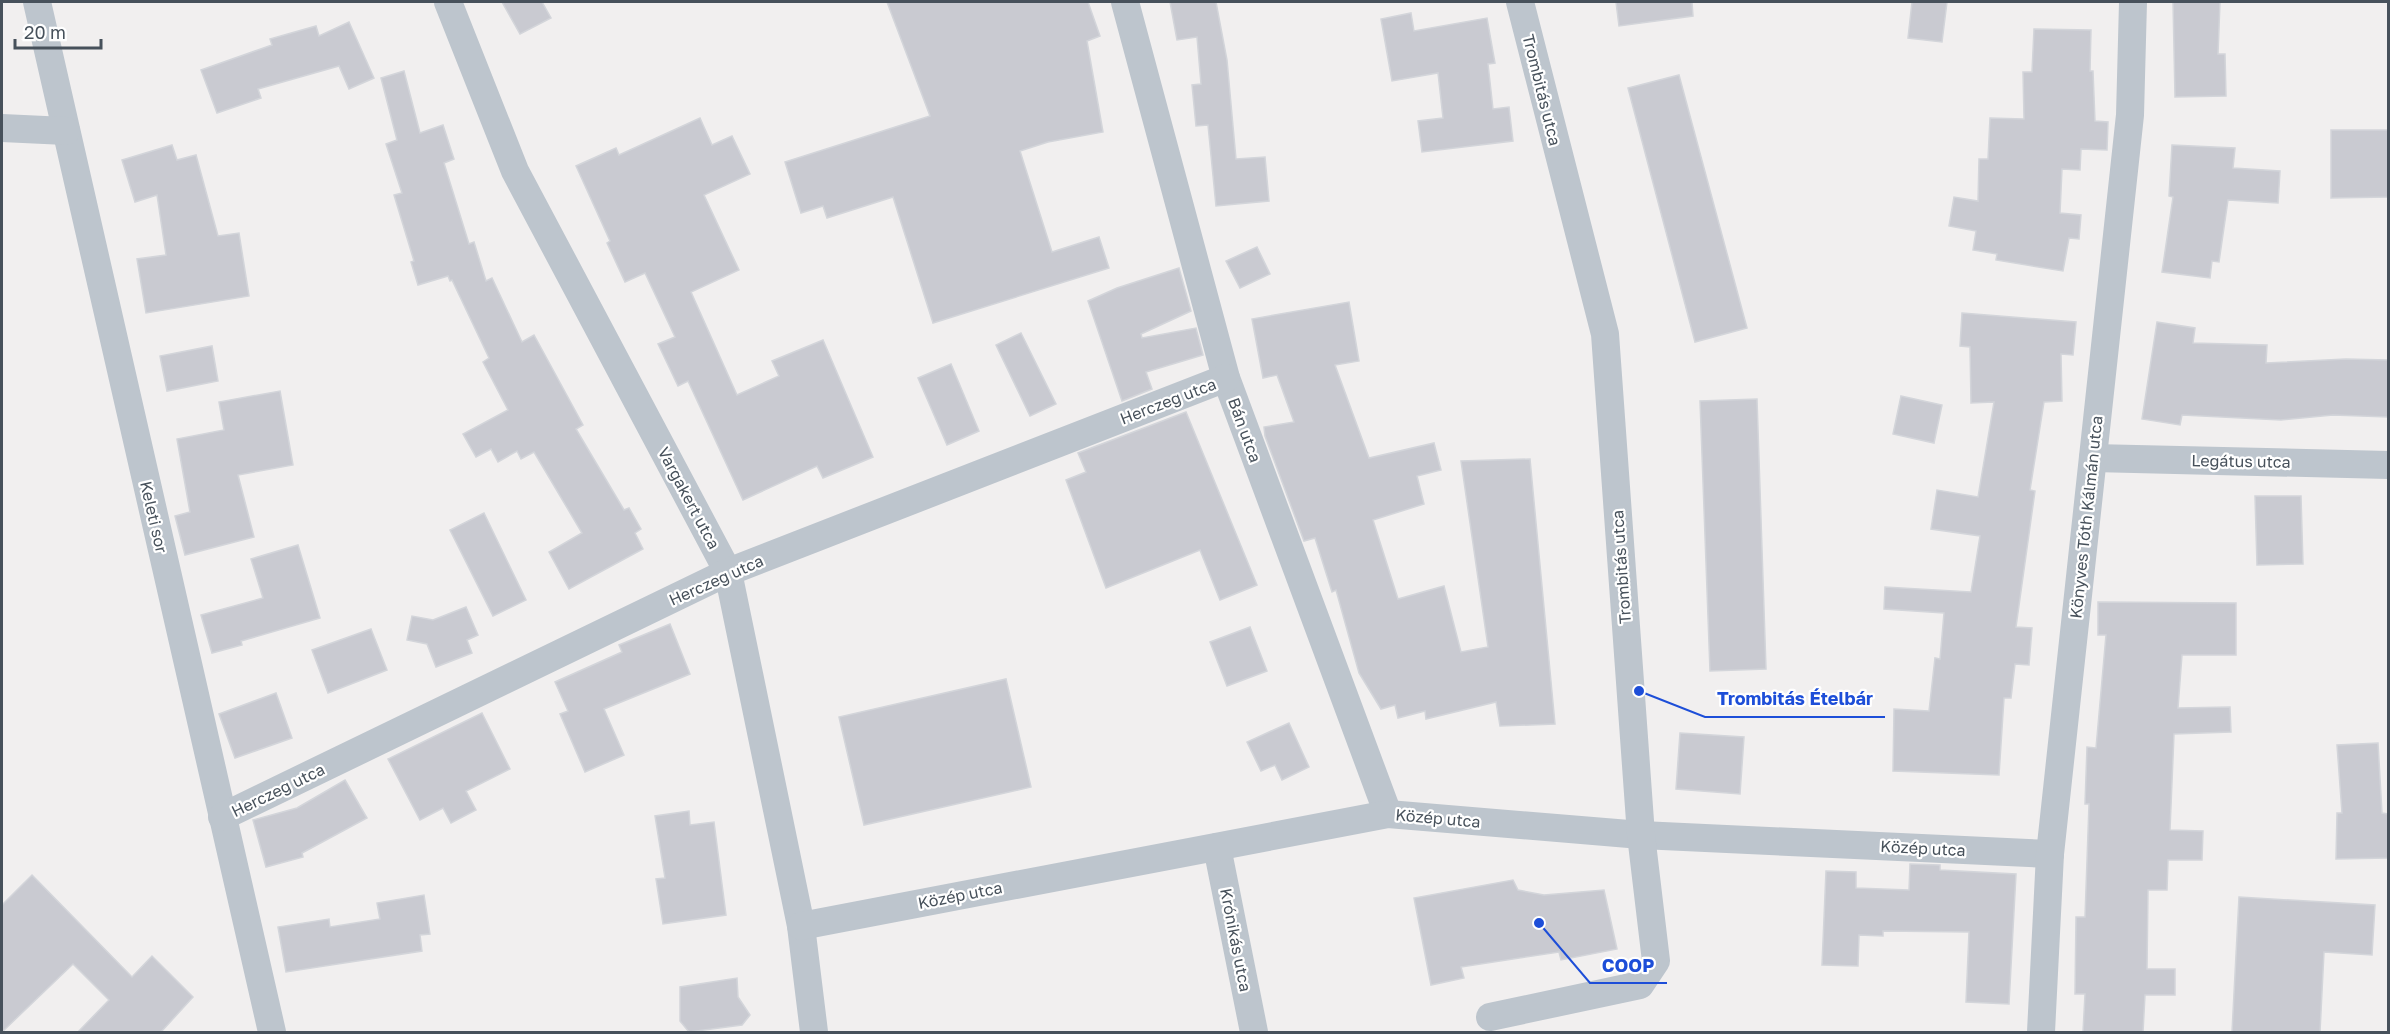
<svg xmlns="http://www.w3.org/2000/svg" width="2390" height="1034" viewBox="0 0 2390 1034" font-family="'Golos Text',sans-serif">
	<rect width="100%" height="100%" fill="#f1efef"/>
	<!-- building -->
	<g fill="#c9cad1" stroke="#d3d5da" stroke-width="1.5">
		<path d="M 502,2 L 542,2 L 551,18 L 520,34 Z"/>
		<path d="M 887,2 L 1088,2 L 1100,36 L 1087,41 L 1103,132 L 1048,142 L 1020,151 L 1052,252 L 1099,237 L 1109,268 L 933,323 L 893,197 L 827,218 L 823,206 L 801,213 L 785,162 L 930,116 Z"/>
		<path d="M 1170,2 L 1216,2 L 1227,60 L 1236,159 L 1265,157 L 1269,201 L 1216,206 L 1208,125 L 1196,126 L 1192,85 L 1201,84 L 1197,37 L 1177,40 Z"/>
		<path d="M 1616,2 L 1692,2 L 1693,16 L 1619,26 Z"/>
		<path d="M 1912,2 L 1947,2 L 1942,42 L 1908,38 Z"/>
		<path d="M 2173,2 L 2220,2 L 2218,54 L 2225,54 L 2226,96 L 2175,97 Z"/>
		<path d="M 1411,13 L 1414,31 L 1487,18 L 1495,63 L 1488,64 L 1493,109 L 1509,107 L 1513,141 L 1422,152 L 1418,121 L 1443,118 L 1438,73 L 1392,81 L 1381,19 Z"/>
		<path d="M 349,22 L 374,78 L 349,89 L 339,66 L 258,89 L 261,98 L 217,113 L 201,70 L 272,45 L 270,39 L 316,26 L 319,36 Z"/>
		<path d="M 2034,29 L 2091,30 L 2090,71 L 2093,71 L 2095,121 L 2108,122 L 2107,150 L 2081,149 L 2080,170 L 2062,169 L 2060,213 L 2081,215 L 2079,239 L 2069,238 L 2063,271 L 1996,260 L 1997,254 L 1973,250 L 1976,231 L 1949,226 L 1954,197 L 1978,201 L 1979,159 L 1988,159 L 1990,118 L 2024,119 L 2023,72 L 2032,72 Z"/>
		<path d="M 404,71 L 420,133 L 443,125 L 454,159 L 444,163 L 469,244 L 474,242 L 486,281 L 492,278 L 522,342 L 534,335 L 583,425 L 576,429 L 624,510 L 629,508 L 641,529 L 635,533 L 643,549 L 569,589 L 549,552 L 582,533 L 534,452 L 521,459 L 517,451 L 498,462 L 491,449 L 476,457 L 463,434 L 508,410 L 483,362 L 489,358 L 452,280 L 450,281 L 448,276 L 418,285 L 411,262 L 414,261 L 394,195 L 402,193 L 386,144 L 397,140 L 381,78 Z"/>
		<path d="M 1679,75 L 1747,328 L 1695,342 L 1628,88 Z"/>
		<path d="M 700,118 L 712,145 L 732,136 L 750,174 L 704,195 L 739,270 L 691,292 L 737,395 L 779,376 L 772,361 L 823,340 L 873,457 L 823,478 L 817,466 L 743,500 L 688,381 L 678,386 L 658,344 L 675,337 L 645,273 L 625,282 L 607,243 L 610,241 L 576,166 L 616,148 L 619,155 Z"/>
		<path d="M 2331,130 L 2388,130 L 2388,197 L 2331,198 Z"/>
		<path d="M 172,145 L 177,160 L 196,155 L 218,236 L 239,233 L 249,296 L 146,313 L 137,259 L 166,255 L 157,195 L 135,202 L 122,160 Z"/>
		<path d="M 2172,145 L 2235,148 L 2233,168 L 2280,171 L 2278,203 L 2228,200 L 2219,262 L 2212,261 L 2210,278 L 2162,272 L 2173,197 L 2169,196 Z"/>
		<path d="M 1257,247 L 1270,274 L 1240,288 L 1226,261 Z"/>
		<path d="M 1179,268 L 1191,311 L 1141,334 L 1142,338 L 1196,328 L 1203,355 L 1146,372 L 1152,389 L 1122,401 L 1088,301 L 1117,288 Z"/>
		<path d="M 1349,302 L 1359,361 L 1335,365 L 1369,458 L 1434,443 L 1441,470 L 1417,476 L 1424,504 L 1373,520 L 1398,599 L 1444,586 L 1461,652 L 1488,647 L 1461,461 L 1530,459 L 1555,724 L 1500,726 L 1496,702 L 1426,719 L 1425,711 L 1398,718 L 1395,705 L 1381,709 L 1359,673 L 1336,590 L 1332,592 L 1315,538 L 1304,541 L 1265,436 L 1264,427 L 1294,422 L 1277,375 L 1263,378 L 1252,319 Z"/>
		<path d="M 1962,313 L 2076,322 L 2073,355 L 2061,354 L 2062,401 L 2044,402 L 2030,490 L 2035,491 L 2016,627 L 2032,628 L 2029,665 L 2015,664 L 2011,698 L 2004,698 L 1999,775 L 1893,771 L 1894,709 L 1929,711 L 1935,658 L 1940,659 L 1944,613 L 1884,609 L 1885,587 L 1971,592 L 1980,536 L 1931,529 L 1937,490 L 1978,497 L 1994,402 L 1971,403 L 1970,347 L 1960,346 Z"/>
		<path d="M 2157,322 L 2195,328 L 2193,343 L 2267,345 L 2266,363 L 2346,359 L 2388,360 L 2388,417 L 2333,415 L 2281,420 L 2182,415 L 2180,425 L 2142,419 Z"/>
		<path d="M 1021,333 L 1056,404 L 1030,416 L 996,345 Z"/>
		<path d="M 212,346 L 218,381 L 167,391 L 160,356 Z"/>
		<path d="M 951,364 L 979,431 L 947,445 L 918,378 Z"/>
		<path d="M 280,391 L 293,465 L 238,475 L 254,537 L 185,555 L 175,516 L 190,512 L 177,439 L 224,430 L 219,402 Z"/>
		<path d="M 1901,396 L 1942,405 L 1934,443 L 1893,434 Z"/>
		<path d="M 1757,399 L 1766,669 L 1710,671 L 1700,401 Z"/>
		<path d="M 1186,412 L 1257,585 L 1220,600 L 1200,550 L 1106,588 L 1066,480 L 1086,472 L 1078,453 Z"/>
		<path d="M 2255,496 L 2301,496 L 2303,564 L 2257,565 Z"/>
		<path d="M 484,513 L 526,600 L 493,616 L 450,530 Z"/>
		<path d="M 298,545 L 320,618 L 241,641 L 242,645 L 212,653 L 201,615 L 263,598 L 251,559 Z"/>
		<path d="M 2098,602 L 2236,603 L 2236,655 L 2182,655 L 2178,708 L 2230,707 L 2231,732 L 2174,734 L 2170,830 L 2203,831 L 2202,860 L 2168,860 L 2167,890 L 2148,890 L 2147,969 L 2175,969 L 2175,995 L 2145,995 L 2143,1032 L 2083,1032 L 2085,994 L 2075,994 L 2076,917 L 2085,917 L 2089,804 L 2085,804 L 2087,747 L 2096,748 L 2106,635 L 2098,635 Z"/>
		<path d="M 466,607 L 478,635 L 467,640 L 472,653 L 436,667 L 427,644 L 407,640 L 412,616 L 433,620 Z"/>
		<path d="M 670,624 L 690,674 L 604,709 L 624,755 L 585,772 L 560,714 L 568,711 L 555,682 L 622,652 L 619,645 Z"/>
		<path d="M 1250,627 L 1267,671 L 1227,686 L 1210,642 Z"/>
		<path d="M 371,629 L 387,670 L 328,693 L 312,650 Z"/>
		<path d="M 1006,679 L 1031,787 L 864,825 L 839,717 Z"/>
		<path d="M 276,693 L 292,738 L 235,758 L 219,714 Z"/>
		<path d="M 482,713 L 510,769 L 466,791 L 476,810 L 451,823 L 443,808 L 420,820 L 388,759 Z"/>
		<path d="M 1289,723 L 1309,767 L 1282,780 L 1275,765 L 1261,771 L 1247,742 Z"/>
		<path d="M 1680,733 L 1744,737 L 1740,794 L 1676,789 Z"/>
		<path d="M 2378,743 L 2382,813 L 2388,814 L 2388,858 L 2336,859 L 2337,813 L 2342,813 L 2337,745 Z"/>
		<path d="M 345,780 L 367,818 L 302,853 L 303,857 L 266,867 L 253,820 L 297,808 Z"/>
		<path d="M 689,811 L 690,825 L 714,822 L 726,915 L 663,924 L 656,879 L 665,878 L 655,816 Z"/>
		<path d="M 1910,864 L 1940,865 L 1940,870 L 2016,874 L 2009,1004 L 1966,1002 L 1969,932 L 1883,931 L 1883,936 L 1859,935 L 1858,966 L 1822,965 L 1826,871 L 1856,872 L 1856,888 L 1909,890 Z"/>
		<path d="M 32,875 L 132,977 L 152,956 L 193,997 L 161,1032 L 78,1032 L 109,1000 L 73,964 L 2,1032 L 2,905 Z"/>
		<path d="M 1513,880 L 1518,890 L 1544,895 L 1604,890 L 1617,949 L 1561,960 L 1559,952 L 1461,967 L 1464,978 L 1431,985 L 1414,898 Z"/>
		<path d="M 424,895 L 430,934 L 420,935 L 422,951 L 286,972 L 278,927 L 329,919 L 330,927 L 380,919 L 377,903 Z"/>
		<path d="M 2239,897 L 2375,905 L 2372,955 L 2324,952 L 2320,1032 L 2232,1032 Z"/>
		<path d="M 737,978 L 738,997 L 750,1015 L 742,1025 L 689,1032 L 680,1021 L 680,987 Z"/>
	</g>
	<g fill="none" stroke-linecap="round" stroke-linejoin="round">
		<!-- minor -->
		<g stroke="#bdc5cd" stroke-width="28">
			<path d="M 37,2 L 272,1032"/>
			<path d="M 448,2 L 515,171 L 728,572 L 801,926 L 814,1032"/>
			<path d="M 1125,2 L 1226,378 L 1388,814"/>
			<path d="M 2,128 L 66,131"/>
			<path d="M 2093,458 L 2388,465"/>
			<path d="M 222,817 L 728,572 L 1226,378"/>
			<path d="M 1217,847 L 1254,1032"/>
			<path d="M 801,926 L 1388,814 L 1641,835 L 2050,854"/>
			<path d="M 1490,1017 L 1640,985 L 1656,961 L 1641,835 L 1605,334 L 1520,2"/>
			<path d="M 2041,1032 L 2050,854 L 2130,115 L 2133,2"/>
		</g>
	</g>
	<g text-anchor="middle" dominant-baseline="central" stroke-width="4.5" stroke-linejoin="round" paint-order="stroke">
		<!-- street labels -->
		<g font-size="16" fill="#47515b" stroke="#fff">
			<text transform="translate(1542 90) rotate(76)">Trombitás utca</text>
			<text transform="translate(1168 401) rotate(-21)">Herczeg utca</text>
			<text transform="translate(1245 430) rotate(70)">Bán utca</text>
			<text transform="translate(2241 461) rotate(1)">Legátus utca</text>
			<text transform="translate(689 498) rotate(62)">Vargakert utca</text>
			<text transform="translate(154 517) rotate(77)">Keleti sor</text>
			<text transform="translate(2086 517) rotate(-84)">Könyves Tóth Kálmán utca</text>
			<text transform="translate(1621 567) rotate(-94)">Trombitás utca</text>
			<text transform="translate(716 580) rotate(-24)">Herczeg utca</text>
			<text transform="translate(278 790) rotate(-26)">Herczeg utca</text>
			<text transform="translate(1438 818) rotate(5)">Közép utca</text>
			<text transform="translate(1923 848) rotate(3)">Közép utca</text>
			<text transform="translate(960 895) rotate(-11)">Közép utca</text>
			<text transform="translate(1236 940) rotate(79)">Krónikás utca</text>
		</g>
	</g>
	<!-- callouts -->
	<path fill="none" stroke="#1d4ed8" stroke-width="2" d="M1639 691L1705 717H1885M1539 923L1590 983H1667"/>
	<g fill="#1d4ed8" stroke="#fff" stroke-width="2">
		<circle cx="1639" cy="691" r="6"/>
		<circle cx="1539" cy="923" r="6"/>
	</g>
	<g font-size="18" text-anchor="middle" font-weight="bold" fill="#1d4ed8" stroke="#fff" stroke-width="4.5" stroke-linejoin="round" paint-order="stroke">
		<text x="1795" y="705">Trombitás Ételbár</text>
		<text x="1628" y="972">COOP</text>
	</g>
	<!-- border -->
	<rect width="2390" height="1034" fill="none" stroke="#47515b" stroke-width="6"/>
	<!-- scale -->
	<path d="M15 39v9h86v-9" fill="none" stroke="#47515b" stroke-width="3"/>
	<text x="24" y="39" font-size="18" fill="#47515b" stroke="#ffffff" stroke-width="4.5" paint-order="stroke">20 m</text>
</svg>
